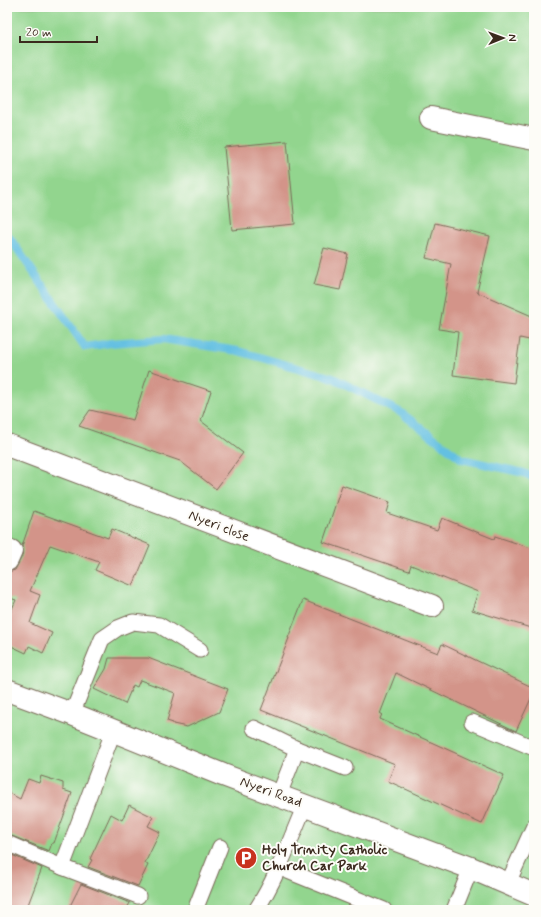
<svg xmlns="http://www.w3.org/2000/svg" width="541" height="917" viewBox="0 0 541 917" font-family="Mynerve,sans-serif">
	<rect width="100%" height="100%" fill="#fdfcf7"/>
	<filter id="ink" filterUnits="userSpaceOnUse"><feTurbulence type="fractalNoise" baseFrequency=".025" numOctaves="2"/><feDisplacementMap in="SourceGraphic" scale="8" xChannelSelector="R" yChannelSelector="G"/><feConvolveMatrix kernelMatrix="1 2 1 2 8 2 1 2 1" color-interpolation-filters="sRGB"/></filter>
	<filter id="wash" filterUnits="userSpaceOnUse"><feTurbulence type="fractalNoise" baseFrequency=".012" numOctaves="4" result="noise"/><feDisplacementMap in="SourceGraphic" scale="16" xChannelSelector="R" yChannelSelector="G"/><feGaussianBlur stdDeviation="0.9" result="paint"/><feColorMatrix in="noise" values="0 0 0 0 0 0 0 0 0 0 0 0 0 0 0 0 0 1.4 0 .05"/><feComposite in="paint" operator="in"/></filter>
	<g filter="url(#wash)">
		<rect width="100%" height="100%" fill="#f3e0c4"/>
		<!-- green -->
		<rect fill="#92d58e" stroke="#668056" x="7" y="7" width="527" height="903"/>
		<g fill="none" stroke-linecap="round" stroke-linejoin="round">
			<!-- stream -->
			<path stroke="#64c0e2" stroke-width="8" d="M 7,234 L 85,347 L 111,343 L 163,339 L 238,351 L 333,378 L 400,412 L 462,459 L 524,473 L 534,478"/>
		</g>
		<g id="blocks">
			<!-- building -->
			<g fill="#d39489">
				<path d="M 287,141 L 295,224 L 232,230 L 224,147 Z"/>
				<path d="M 435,223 L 490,236 L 477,292 L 534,317 L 534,341 L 520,338 L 514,383 L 453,375 L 458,332 L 439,329 L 451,264 L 426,258 Z"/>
				<path d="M 324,248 L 348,254 L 340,290 L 314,285 Z"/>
				<path d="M 149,370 L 211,391 L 201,421 L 243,453 L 216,489 L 180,461 L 79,426 L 90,410 L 133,420 Z"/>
				<path d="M 342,485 L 390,502 L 387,513 L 437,530 L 442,518 L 494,539 L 495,536 L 534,549 L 534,629 L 472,610 L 478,592 L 411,565 L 409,571 L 323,542 Z"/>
				<path d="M 34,511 L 108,538 L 112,529 L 150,545 L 133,586 L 95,570 L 99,562 L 50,545 L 30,591 L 40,595 L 30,623 L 52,633 L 43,653 L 29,646 L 26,653 L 7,644 L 7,620 L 16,600 L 7,597 L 7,572 L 15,570 L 22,556 L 23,550 L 22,546 Z"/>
				<path d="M 303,600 L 438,653 L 442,644 L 534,688 L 534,692 L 516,731 L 396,673 L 380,714 L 382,714 L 380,719 L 504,775 L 482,824 L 388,781 L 395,764 L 261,710 L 289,638 L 288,638 Z"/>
				<path d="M 109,658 L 148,658 L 228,689 L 219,712 L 187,727 L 173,724 L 173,723 L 167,721 L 175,693 L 140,680 L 137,687 L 133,685 L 125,704 L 94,689 L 106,669 Z"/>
				<path d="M 41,776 L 63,783 L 63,790 L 72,793 L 54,843 L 52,843 L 49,851 L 7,834 L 7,792 L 20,799 L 28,779 L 39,783 Z"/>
				<path d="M 129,805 L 153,817 L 148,826 L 160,832 L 145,863 L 148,865 L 138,886 L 88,867 L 92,860 L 90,859 L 111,814 L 122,820 Z"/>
				<path d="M 7,853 L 42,868 L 26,910 L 7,910 Z"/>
				<path d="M 81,884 L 130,903 L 126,910 L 68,910 Z"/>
			</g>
		</g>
	</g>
	<g filter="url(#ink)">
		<use href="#blocks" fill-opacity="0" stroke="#7b6a58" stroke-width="1"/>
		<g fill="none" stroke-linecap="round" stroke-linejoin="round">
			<!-- lane casing -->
			<g stroke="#7b6a58" stroke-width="17">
				<g id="lane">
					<path d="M 72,714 L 102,639 L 118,628 L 133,622 L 159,625 L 200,650"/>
					<path d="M 472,722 L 534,748"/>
					<path d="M 254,728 L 297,749 L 279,795"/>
					<path d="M 113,732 L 62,867 L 138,896"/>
					<path d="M 297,749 L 345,768"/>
					<path d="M 7,843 L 62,867"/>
					<path d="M 278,867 L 384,910"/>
					<path d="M 508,883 L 534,826"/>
					<path d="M 195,910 L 220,847"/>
					<path d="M 256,910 C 277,878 290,840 305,805"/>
					<path d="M 454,910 L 471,868"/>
				</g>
			</g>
			<!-- street casing -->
			<g stroke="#7b6a58" stroke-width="24">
				<g id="street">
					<path d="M 431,118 L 534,139"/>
					<path d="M 7,445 L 432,606"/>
					<path d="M 7,560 L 11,551"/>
					<path d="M 7,690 L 72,714 L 223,775 L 471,868 L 534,895"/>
				</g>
			</g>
			<!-- lane -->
			<use href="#lane" stroke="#fff" stroke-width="15"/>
			<!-- street -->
			<use href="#street" stroke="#fff" stroke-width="22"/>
		</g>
	</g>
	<!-- icons -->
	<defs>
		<g id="parking-disc" transform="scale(1.15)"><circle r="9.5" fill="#c8321e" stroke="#fdfcf7"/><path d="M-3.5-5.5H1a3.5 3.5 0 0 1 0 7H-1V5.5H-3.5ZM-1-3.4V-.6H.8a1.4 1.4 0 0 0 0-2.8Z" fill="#fff"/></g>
	</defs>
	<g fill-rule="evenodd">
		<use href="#parking-disc" x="246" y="858"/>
	</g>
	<g text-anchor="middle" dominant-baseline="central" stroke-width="4" stroke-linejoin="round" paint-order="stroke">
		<!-- street labels -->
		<g font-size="14" fill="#3b2a1e" stroke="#fdfcf7">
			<text transform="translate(219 526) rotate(21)">Nyeri close</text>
			<text transform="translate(271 792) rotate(20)">Nyeri Road</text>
		</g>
		<!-- poi labels -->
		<g font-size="14" font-weight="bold" fill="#3b2a1e" stroke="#fdfcf7" text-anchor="start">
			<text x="262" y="850">Holy Trinity Catholic<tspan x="262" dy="16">Church Car Park</tspan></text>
		</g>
	</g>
	<!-- margin -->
	<rect width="541" height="917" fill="none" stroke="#fdfcf7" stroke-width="24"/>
	<!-- north arrow -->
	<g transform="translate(503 38) rotate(89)" stroke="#fdfcf7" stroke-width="3" paint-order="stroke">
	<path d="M0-3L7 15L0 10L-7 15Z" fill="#3b2a1e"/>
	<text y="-6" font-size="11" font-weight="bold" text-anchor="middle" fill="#3b2a1e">N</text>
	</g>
	<!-- scale -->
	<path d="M20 36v6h77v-6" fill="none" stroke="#3b2a1e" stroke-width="2"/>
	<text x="26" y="36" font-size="12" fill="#3b2a1e" stroke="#fdfcf7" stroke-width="3" paint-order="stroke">20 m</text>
</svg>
